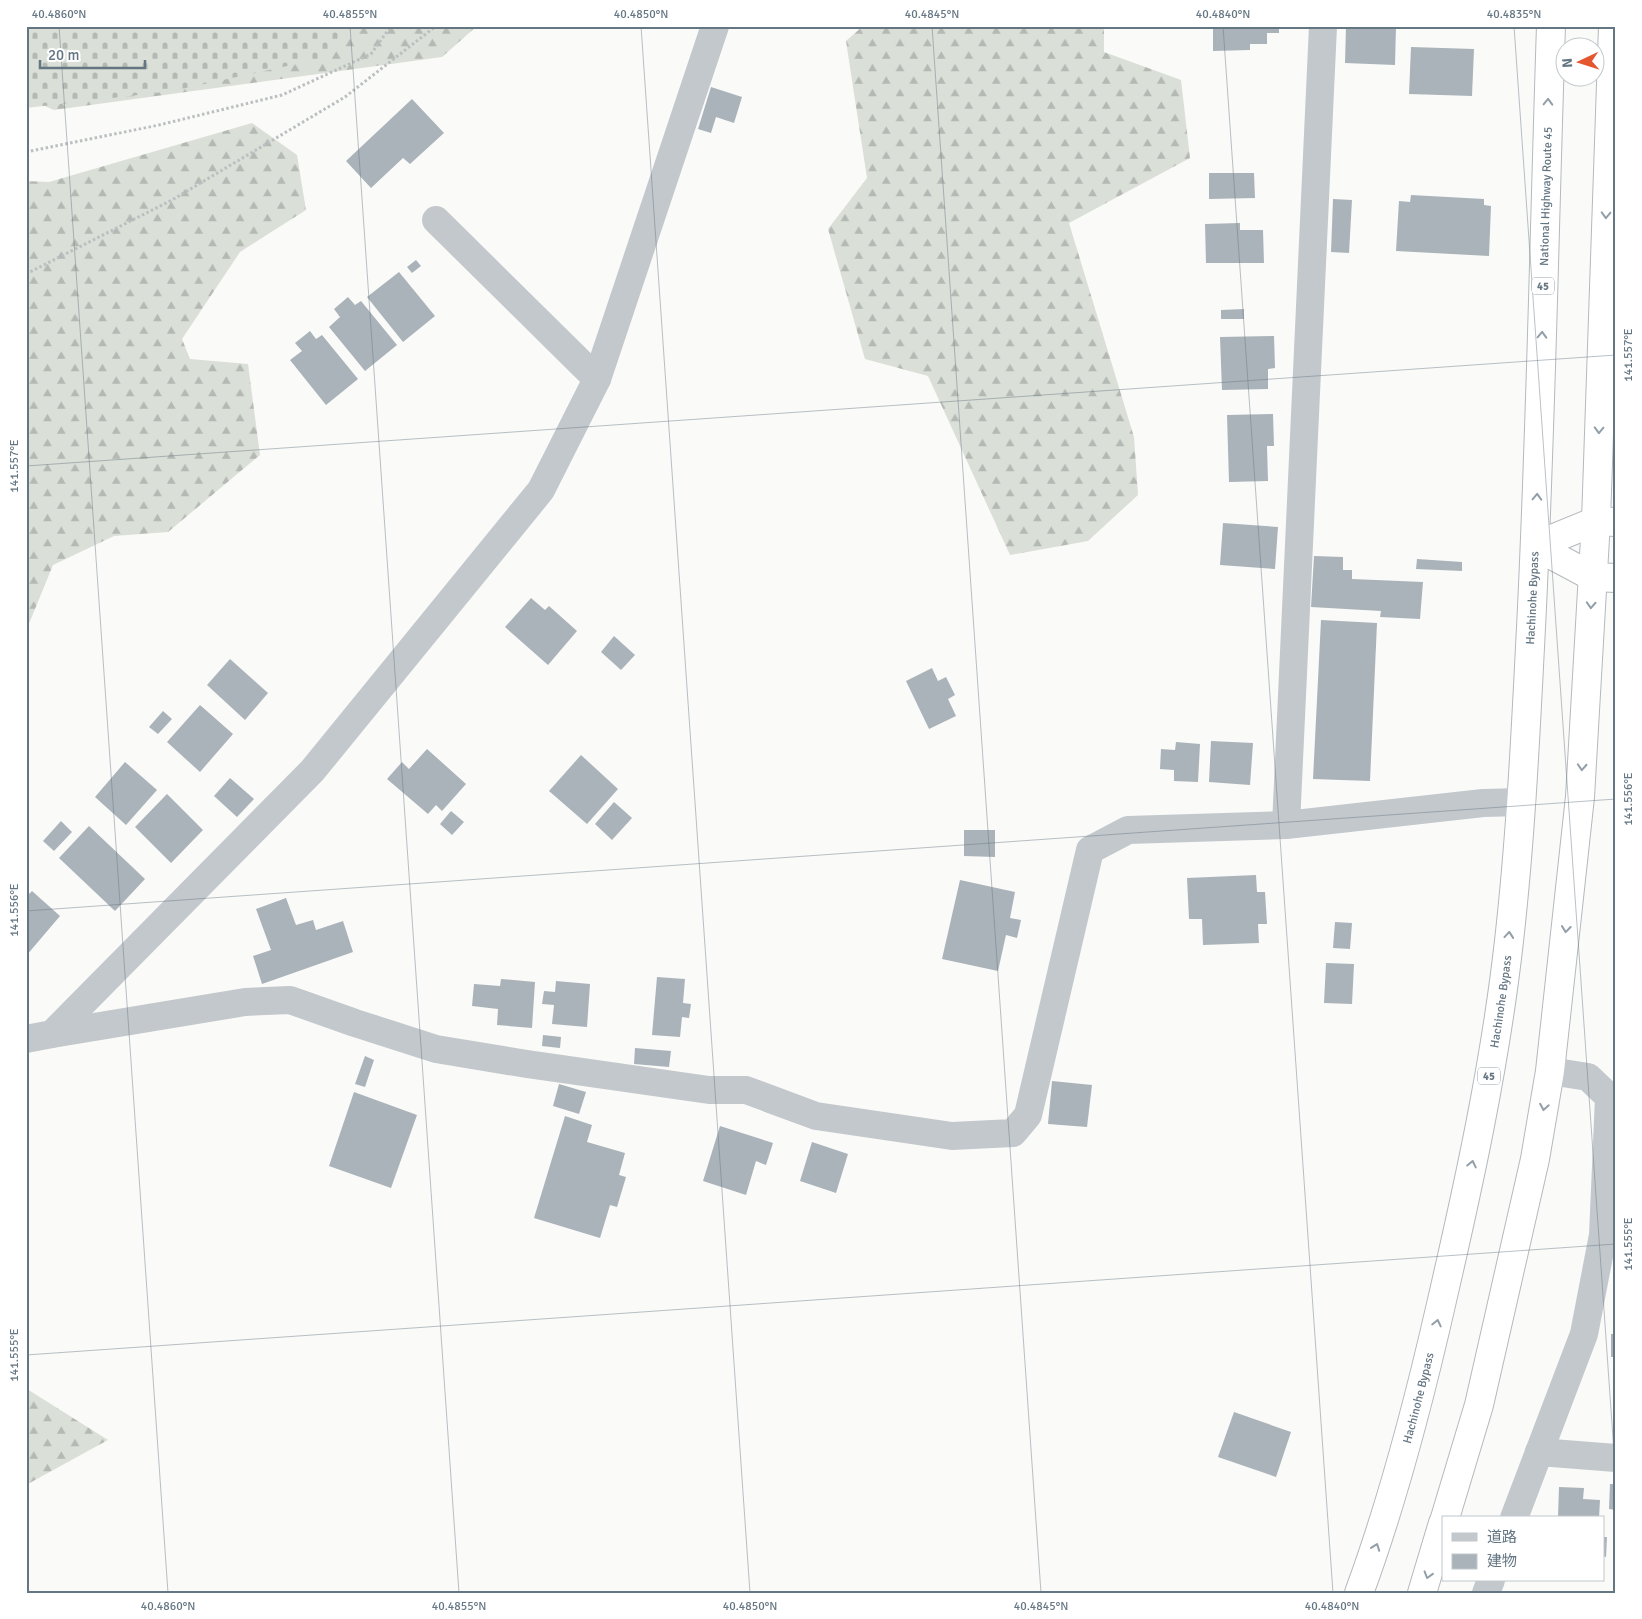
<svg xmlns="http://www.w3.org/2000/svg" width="1642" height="1619" viewBox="0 0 1642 1619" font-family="Signika,'Noto Sans JP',sans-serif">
	<defs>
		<pattern id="forest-firs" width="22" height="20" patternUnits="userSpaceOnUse" patternTransform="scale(1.25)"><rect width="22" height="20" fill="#dadfd7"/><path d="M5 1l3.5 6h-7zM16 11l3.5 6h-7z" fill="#b4b9b4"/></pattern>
		<pattern id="cemetery-stones" width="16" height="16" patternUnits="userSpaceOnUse" patternTransform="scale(1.25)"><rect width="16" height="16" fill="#dadfd7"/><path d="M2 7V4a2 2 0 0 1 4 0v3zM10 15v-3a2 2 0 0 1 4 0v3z" fill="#b4b9b4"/></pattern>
	</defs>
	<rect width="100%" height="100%" fill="#fafaf8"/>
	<!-- forest -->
	<g fill="url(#forest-firs)">
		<path d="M 268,26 L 477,26 L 442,57 L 54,110 L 26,98 Z"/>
		<path d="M 863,26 L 1104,26 L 1104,52 L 1181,80 L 1190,158 L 1069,223 L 1134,437 L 1138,495 L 1088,541 L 1010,555 L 928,376 L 865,359 L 828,229 L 867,178 L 846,41 Z"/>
		<path d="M 252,123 L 297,155 L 306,210 L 240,252 L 182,339 L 190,359 L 248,364 L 260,455 L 168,532 L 114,536 L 53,565 L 26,631 L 26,181 L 49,182 Z"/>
		<path d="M 26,1386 L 27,1389 L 108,1440 L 26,1485 Z"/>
	</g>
	<!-- cemetery -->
	<path fill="url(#cemetery-stones)" d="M 26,26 L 346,26 L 324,58 L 172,91 L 26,108 Z"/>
	<!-- building -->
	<g fill="#aab3b9">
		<path d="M 1213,26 L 1279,26 L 1279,33 L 1267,33 L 1267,44 L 1250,44 L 1250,50 L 1213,51 Z"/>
		<path d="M 1346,26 L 1396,26 L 1395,65 L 1345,63 Z"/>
		<path d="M 1411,47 L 1474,49 L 1472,96 L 1409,94 Z"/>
		<path d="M 711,87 L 742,97 L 734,123 L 716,117 L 711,133 L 698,129 Z"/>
		<path d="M 412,99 L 444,133 L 410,164 L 403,158 L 371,188 L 346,161 Z"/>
		<path d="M 1209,173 L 1254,173 L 1255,198 L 1209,199 Z"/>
		<path d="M 1411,195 L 1484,199 L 1484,205 L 1491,206 L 1489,256 L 1396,251 L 1399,201 L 1410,202 Z"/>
		<path d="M 1333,199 L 1352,200 L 1349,253 L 1331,252 Z"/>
		<path d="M 1240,223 L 1240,230 L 1263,230 L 1264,263 L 1206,263 L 1205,224 Z"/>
		<path d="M 416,260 L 421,266 L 412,273 L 407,267 Z"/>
		<path d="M 399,272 L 435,316 L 403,342 L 367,297 Z"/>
		<path d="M 348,297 L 355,305 L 361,301 L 397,345 L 365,371 L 329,327 L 340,317 L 334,309 Z"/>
		<path d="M 1244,309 L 1244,319 L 1221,319 L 1221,310 Z"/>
		<path d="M 310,331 L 316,339 L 322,335 L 358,379 L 326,405 L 290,360 L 302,351 L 295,343 Z"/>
		<path d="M 1274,336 L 1275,368 L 1268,369 L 1268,389 L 1222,390 L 1220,337 Z"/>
		<path d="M 1273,414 L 1274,446 L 1267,446 L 1268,481 L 1229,482 L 1227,415 Z"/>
		<path d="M 1223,523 L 1278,527 L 1275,569 L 1220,565 Z"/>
		<path d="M 1314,556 L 1343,557 L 1343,570 L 1352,570 L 1352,579 L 1423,582 L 1420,619 L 1380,617 L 1381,611 L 1311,607 Z"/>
		<path d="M 1417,559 L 1462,562 L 1462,571 L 1416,569 Z"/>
		<path d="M 531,598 L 545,610 L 549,606 L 577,631 L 548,665 L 505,627 Z"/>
		<path d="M 1321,620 L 1377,623 L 1370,781 L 1313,779 Z"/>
		<path d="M 614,636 L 635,655 L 621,670 L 601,652 Z"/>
		<path d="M 230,659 L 268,693 L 245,720 L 207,685 Z"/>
		<path d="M 932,668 L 938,681 L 946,677 L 955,695 L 948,699 L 956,716 L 929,729 L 906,681 Z"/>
		<path d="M 200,705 L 233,734 L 200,772 L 167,742 Z"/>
		<path d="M 163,711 L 172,719 L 158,734 L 149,727 Z"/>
		<path d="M 1211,741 L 1253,743 L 1250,785 L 1209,782 Z"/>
		<path d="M 1176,742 L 1200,744 L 1198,782 L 1174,781 L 1174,770 L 1160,769 L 1161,749 L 1175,750 Z"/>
		<path d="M 427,749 L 466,784 L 442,811 L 436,805 L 428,814 L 387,779 L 402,762 L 409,769 Z"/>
		<path d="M 581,755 L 618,789 L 587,824 L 549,791 Z"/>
		<path d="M 125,762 L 157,790 L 126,825 L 95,797 Z"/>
		<path d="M 230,778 L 254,799 L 237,817 L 214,796 Z"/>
		<path d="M 167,794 L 203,830 L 171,863 L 135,827 Z"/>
		<path d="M 614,802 L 632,818 L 612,840 L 595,824 Z"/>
		<path d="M 451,811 L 464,822 L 452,835 L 440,824 Z"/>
		<path d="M 61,821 L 72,832 L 54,851 L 43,841 Z"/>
		<path d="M 89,826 L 145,879 L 115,911 L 59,858 Z"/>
		<path d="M 964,830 L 995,830 L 995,857 L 964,856 Z"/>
		<path d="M 1256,875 L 1257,892 L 1265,892 L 1267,924 L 1258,924 L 1259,943 L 1203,945 L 1202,919 L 1189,919 L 1187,878 Z"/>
		<path d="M 960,880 L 1015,892 L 1010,918 L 1021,920 L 1017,938 L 1006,935 L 998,971 L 942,959 Z"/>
		<path d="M 32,891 L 60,916 L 26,956 L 26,897 Z"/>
		<path d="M 286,898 L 296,925 L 313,920 L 316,930 L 343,921 L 353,952 L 262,984 L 253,956 L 271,950 L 256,909 Z"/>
		<path d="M 1335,922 L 1352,923 L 1350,949 L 1333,948 Z"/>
		<path d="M 1326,963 L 1354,964 L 1352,1004 L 1324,1003 Z"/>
		<path d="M 657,977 L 685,979 L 683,1003 L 691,1004 L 689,1018 L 682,1017 L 680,1037 L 652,1035 Z"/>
		<path d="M 501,979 L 535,982 L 532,1028 L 497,1025 L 498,1009 L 472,1006 L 474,984 L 500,986 Z"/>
		<path d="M 556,981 L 590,984 L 587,1027 L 552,1024 L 554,1005 L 542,1004 L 544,991 L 555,992 Z"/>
		<path d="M 543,1035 L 561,1037 L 560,1048 L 542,1046 Z"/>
		<path d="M 635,1048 L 671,1051 L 669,1067 L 634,1064 Z"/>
		<path d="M 365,1056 L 374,1060 L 365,1087 L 355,1084 Z"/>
		<path d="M 1052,1081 L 1092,1085 L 1087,1127 L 1048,1124 Z"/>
		<path d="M 559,1084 L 586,1092 L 579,1114 L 553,1106 Z"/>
		<path d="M 354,1092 L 417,1115 L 391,1188 L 329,1166 Z"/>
		<path d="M 565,1116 L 592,1125 L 587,1142 L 625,1153 L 619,1175 L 626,1177 L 617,1207 L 610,1205 L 600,1238 L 534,1218 Z"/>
		<path d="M 720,1126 L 773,1143 L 766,1165 L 756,1161 L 746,1195 L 703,1181 Z"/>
		<path d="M 812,1142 L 848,1154 L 836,1193 L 800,1181 Z"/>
		<rect x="1611" y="1334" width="5" height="23"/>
		<path d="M 1234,1412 L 1291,1432 L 1276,1477 L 1218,1457 Z"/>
		<path d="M 1610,1484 L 1616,1484 L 1616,1510 L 1609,1509 Z"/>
		<path d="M 1559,1487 L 1584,1488 L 1583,1499 L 1600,1500 L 1599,1518 L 1558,1517 Z"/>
		<path d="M 1603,1537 L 1607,1537 L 1606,1557 L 1603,1556 Z"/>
	</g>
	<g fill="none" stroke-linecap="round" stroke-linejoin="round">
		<!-- highway casing -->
		<g stroke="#b4b9bd" stroke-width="30">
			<g id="highway">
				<path d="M 1535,546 L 1593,577 L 1616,578"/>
				<path d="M 1535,546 L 1596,521 L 1616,522"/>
				<path d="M 1445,1518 L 1479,1405 L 1535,1159 L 1550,1071 L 1580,797 L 1596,521 L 1613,26"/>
				<path id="s1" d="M 1359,1593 C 1393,1501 1418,1405 1440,1309 C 1468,1188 1495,1066 1509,941 C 1520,844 1525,746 1530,647 C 1541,441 1544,233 1551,26"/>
				<path d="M 1422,1593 L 1443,1523"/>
			</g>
		</g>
		<!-- path -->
		<g stroke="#bbbfc2" stroke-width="3" stroke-dasharray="2.5 2.5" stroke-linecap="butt">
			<path d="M 26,152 L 159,125 L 282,95 L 371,54 L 391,26"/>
			<path d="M 26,274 L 172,200 L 345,97 L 436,26"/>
		</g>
		<!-- minor -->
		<g stroke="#c3c8cc" stroke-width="28">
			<path d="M 436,220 L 597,379"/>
			<path d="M 1286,825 L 1323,26"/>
			<path d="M 52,1034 L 245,1002 L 290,1000 L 355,1023 L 436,1049 L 527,1064 L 709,1090 L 746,1090 L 816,1116 L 952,1136 L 1013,1133 L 1028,1115 L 1090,850 L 1128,830 L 1286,825 L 1483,803 L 1522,802"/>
			<path d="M 26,1039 L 52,1034 L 312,771 L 541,490 L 597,379 L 715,26"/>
			<path d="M 1539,1452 L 1616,1458"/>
			<path d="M 1514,1518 L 1584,1334 L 1603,1235 L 1609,1097 L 1588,1077 L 1550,1071"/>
			<path d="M 1486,1593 L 1491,1580"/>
		</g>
		<!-- highway -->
		<use href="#highway" stroke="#fff" stroke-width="28"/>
	</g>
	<!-- one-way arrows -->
	<defs><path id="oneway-chevron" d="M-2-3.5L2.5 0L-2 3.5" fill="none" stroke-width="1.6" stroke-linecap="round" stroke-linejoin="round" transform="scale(1.25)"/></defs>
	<g stroke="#939fa8">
		<use href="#oneway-chevron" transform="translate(1548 102) rotate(-88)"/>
		<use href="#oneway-chevron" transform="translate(1606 215) rotate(92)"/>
		<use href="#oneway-chevron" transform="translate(1542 335) rotate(-88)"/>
		<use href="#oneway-chevron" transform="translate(1599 430) rotate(92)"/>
		<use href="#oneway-chevron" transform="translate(1537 497) rotate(-88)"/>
		<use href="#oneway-chevron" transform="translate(1591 605) rotate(93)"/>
		<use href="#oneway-chevron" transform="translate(1582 767) rotate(93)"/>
		<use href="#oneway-chevron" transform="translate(1566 929) rotate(96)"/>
		<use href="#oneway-chevron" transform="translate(1509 935) rotate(-85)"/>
		<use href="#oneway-chevron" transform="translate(1544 1107) rotate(100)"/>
		<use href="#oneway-chevron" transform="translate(1472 1164) rotate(-78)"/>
		<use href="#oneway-chevron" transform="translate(1437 1323) rotate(-77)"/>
		<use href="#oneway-chevron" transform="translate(1376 1547) rotate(-70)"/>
		<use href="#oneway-chevron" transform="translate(1428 1575) rotate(107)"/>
	</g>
	<!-- ticks -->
	<path fill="none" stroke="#657683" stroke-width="1" stroke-opacity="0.45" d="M 59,26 L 168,1593M 350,26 L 459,1593M 641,26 L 750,1593M 932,26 L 1041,1593M 1223,26 L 1333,1593M 1514,26 L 1616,1481M 26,466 L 1616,355M 26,911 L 1616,799M 26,1355 L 1616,1244"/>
	<g text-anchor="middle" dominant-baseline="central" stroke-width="5" stroke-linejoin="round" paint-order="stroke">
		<!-- shield labels -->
		<g fill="#fff" stroke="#939fa8" stroke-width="1">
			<rect x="1532" y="277.5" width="22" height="17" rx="4"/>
			<rect x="1478" y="1067.5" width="22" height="17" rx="4"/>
		</g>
		<g font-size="11" font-weight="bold" fill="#657683">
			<text x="1543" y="286">45</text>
			<text x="1489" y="1076">45</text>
		</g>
		<!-- street labels -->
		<g font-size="12" fill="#657683" stroke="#fff">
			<text stroke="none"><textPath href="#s1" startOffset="1416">National Highway Route 45</textPath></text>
			<text stroke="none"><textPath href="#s1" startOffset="1014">Hachinohe Bypass</textPath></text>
			<text stroke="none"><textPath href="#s1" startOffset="609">Hachinohe Bypass</textPath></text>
			<text stroke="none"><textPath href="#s1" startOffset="204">Hachinohe Bypass</textPath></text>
		</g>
	</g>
	<!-- border -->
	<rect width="1642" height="1619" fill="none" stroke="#ffffff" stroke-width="55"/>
	<!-- legend -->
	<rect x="1442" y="1516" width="162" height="65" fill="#ffffff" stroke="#c1c8cd"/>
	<rect x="1452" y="1533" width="25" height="8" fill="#c3c8cc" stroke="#c1c8cd"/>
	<text x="1487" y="1542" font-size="15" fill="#657683">道路</text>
	<rect x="1452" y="1554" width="25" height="15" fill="#aab3b9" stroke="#c1c8cd"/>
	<text x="1487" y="1566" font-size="15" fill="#657683">建物</text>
	<!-- north arrow -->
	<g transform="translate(1580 62) rotate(266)"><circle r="24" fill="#ffffff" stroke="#c1c8cd"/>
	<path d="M0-4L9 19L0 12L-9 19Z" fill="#e4572e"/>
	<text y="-8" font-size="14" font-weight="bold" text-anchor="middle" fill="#657683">N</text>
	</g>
	<!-- scale -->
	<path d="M40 60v8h105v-8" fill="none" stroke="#657683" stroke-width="2.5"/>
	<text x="48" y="60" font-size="15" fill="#657683" stroke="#ffffff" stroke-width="4" paint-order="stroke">20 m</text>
	<rect x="28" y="28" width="1586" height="1564" fill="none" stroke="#657683" stroke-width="2"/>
	<g font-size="12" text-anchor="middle" fill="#657683">
		<text x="59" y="18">40.4860°N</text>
		<text x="350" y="18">40.4855°N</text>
		<text x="641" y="18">40.4850°N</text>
		<text x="932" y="18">40.4845°N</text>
		<text x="1223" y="18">40.4840°N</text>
		<text x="1514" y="18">40.4835°N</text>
		<text transform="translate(1628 355) rotate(-90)" y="4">141.557°E</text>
		<text transform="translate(14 466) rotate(-90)" y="4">141.557°E</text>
		<text transform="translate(1628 799) rotate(-90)" y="4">141.556°E</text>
		<text transform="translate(14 910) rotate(-90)" y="4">141.556°E</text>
		<text transform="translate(1628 1244) rotate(-90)" y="4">141.555°E</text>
		<text transform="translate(14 1355) rotate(-90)" y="4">141.555°E</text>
		<text x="168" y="1610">40.4860°N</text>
		<text x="459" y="1610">40.4855°N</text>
		<text x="750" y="1610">40.4850°N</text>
		<text x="1041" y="1610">40.4845°N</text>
		<text x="1332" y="1610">40.4840°N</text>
	</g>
</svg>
